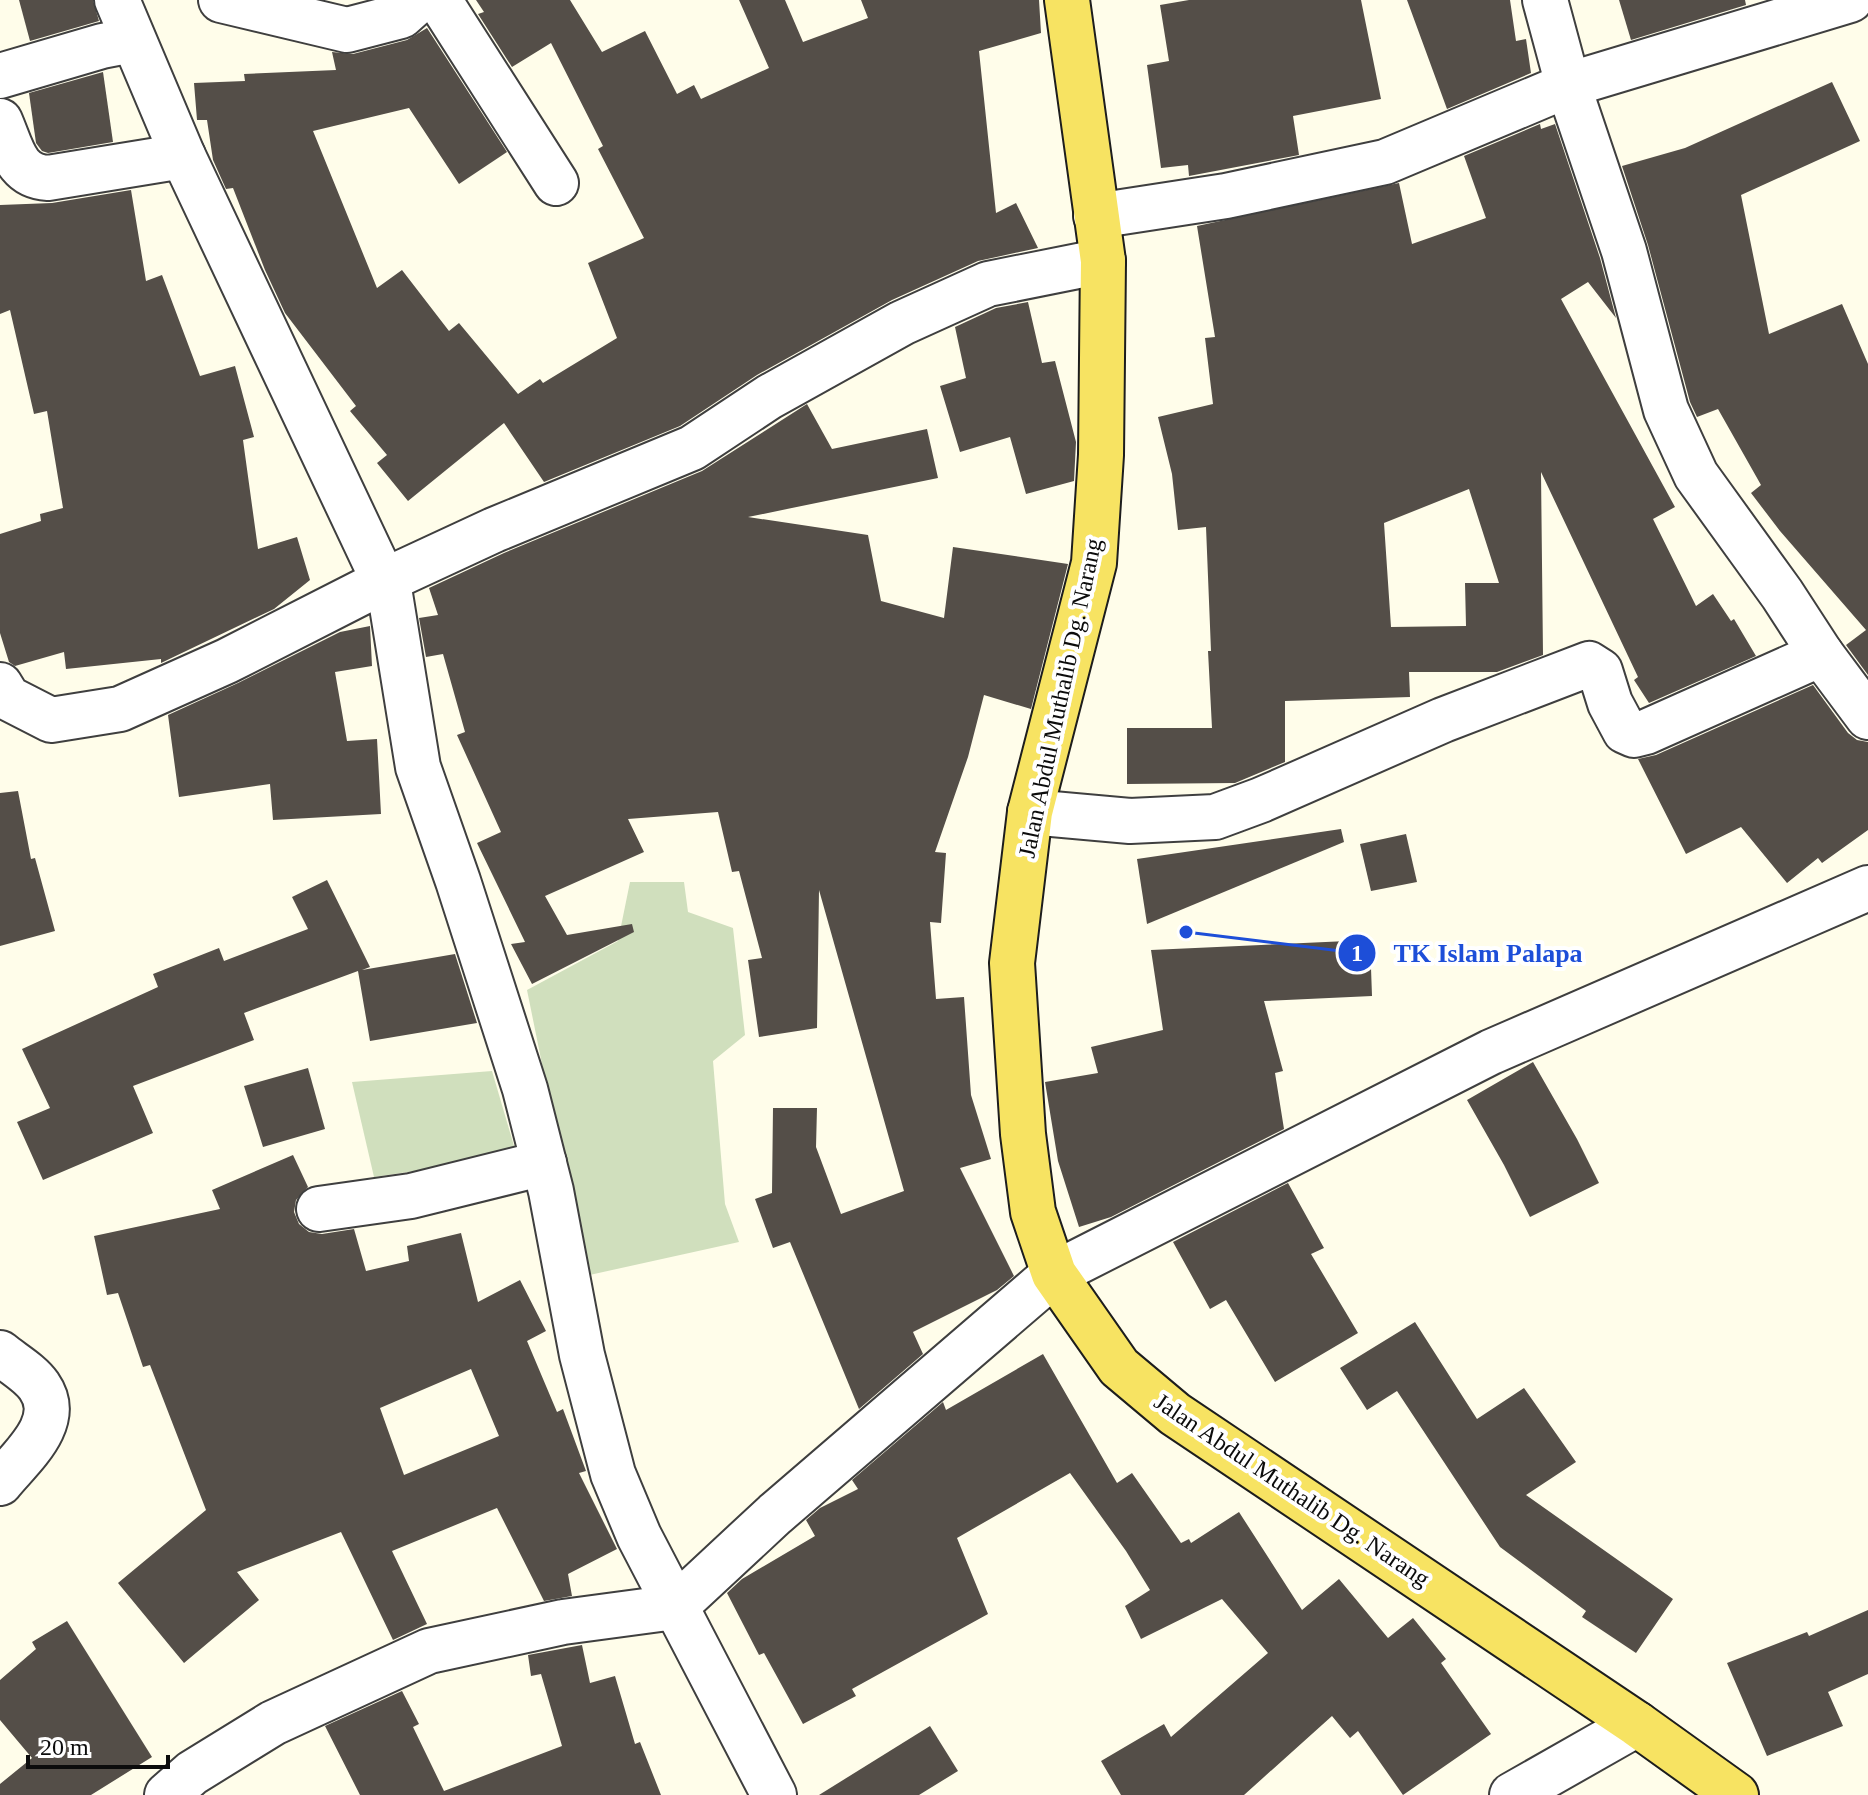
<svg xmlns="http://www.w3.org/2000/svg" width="1868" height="1795" viewBox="0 0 1868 1795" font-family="'Times New Roman',serif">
	<rect width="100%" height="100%" fill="#fffdea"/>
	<!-- cemetery -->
	<g fill="#d0dfbd">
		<path d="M 630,882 L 684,882 L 688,912 L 733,928 L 745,1035 L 713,1061 L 725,1204 L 739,1242 L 585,1276 L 527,990 L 618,941 Z"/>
		<path d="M 492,1071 L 517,1156 L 374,1177 L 352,1082 Z"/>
	</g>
	<!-- building -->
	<g fill="#544e48" fill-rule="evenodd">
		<path d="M 19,0 L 93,0 L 99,21 L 30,41 Z"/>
		<path d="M 476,0 L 570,0 L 602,52 L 645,31 L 677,94 L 694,85 L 701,99 L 769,68 L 739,0 L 785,0 L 803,42 L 868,18 L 861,0 L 1039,0 L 1041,33 L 979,51 L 996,213 L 1016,203 L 1038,248 L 978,261 L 892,300 L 757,375 L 680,426 L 544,482 L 504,423 L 408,501 L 377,463 L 387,455 L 350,411 L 356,406 L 285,313 L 265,270 L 233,188 L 226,189 L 213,160 L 207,120 L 197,120 L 194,83 L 245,81 L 244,74 L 336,70 L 332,52 L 353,54 L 407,40 L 427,28 L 507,152 L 459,184 L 409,108 L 313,131 L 377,288 L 402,270 L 449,331 L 459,323 L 518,394 L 540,379 L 543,383 L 617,338 L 588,263 L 644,238 L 598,149 L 603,146 L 551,43 L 512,67 L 478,14 L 484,12 Z"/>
		<path d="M 1189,0 L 1361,0 L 1381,99 L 1293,116 L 1299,155 L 1189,176 L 1188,165 L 1161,168 L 1147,65 L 1169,61 L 1160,5 Z"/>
		<path d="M 1407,0 L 1510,0 L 1516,41 L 1526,39 L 1531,73 L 1447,109 Z"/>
		<path d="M 1619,0 L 1745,0 L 1746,5 L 1631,40 Z"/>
		<path d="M 103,72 L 113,142 L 48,153 L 42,151 L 36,143 L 29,93 Z"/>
		<path d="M 1832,82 L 1860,141 L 1741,195 L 1769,334 L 1842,304 L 1868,364 L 1868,675 L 1846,645 L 1866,630 L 1780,531 L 1751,493 L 1761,485 L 1718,409 L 1697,417 L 1690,402 L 1648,245 L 1622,166 L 1685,148 Z"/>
		<path d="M 1540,124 L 1541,129 L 1555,124 L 1600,258 L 1616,318 L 1588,282 L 1561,299 L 1675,507 L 1653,519 L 1696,606 L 1713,594 L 1731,621 L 1734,619 L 1756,656 L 1649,703 L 1634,680 L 1638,677 L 1541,472 L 1543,655 L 1497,672 L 1409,672 L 1410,697 L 1285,701 L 1285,762 L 1235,783 L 1127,784 L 1127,728 L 1212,728 L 1208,651 L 1211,651 L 1206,527 L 1178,530 L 1172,474 L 1158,417 L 1213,404 L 1205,338 L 1215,337 L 1197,226 L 1399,183 L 1412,244 L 1486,218 L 1464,156 ZM 1469,489 L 1499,583 L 1465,583 L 1466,626 L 1391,627 L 1384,523 Z"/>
		<path d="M 131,190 L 146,281 L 162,275 L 200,376 L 235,366 L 254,437 L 243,440 L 258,549 L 297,537 L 310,580 L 274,609 L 161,663 L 161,659 L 66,669 L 64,652 L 15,666 L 9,662 L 0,633 L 0,534 L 41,521 L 40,514 L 63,508 L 47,411 L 34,414 L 10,310 L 0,314 L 0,205 L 52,203 Z"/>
		<path d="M 1028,302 L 1042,363 L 1055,361 L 1076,442 L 1074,481 L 1026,494 L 1010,437 L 960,452 L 940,386 L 966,378 L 955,327 L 996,308 Z"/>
		<path d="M 807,404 L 832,449 L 927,429 L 938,478 L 748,517 L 868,535 L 881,601 L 944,618 L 953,547 L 1068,564 L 1031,709 L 984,695 L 968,757 L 935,852 L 946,853 L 941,923 L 930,922 L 936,999 L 964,997 L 971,1095 L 991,1159 L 960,1168 L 1014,1276 L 997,1290 L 913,1332 L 923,1354 L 859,1409 L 790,1242 L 773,1248 L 755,1199 L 772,1193 L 773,1108 L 817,1108 L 816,1147 L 841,1214 L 904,1191 L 819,890 L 817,1028 L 759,1037 L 748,960 L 762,958 L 739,871 L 732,872 L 718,812 L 628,819 L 644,852 L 545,896 L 567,935 L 632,924 L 634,932 L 532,984 L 511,944 L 525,942 L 477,843 L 501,832 L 457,735 L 465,732 L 443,654 L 426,657 L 419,618 L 438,615 L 429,588 L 504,553 L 702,471 Z"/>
		<path d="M 370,626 L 372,666 L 335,672 L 347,741 L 377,739 L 381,814 L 273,820 L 270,784 L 179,797 L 168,715 L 238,683 L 340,632 Z"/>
		<path d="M 1813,685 L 1848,733 L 1857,740 L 1868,742 L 1868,830 L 1822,863 L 1818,858 L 1787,883 L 1741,827 L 1686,854 L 1638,759 L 1656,755 Z"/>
		<path d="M 18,791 L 31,859 L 35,858 L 55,931 L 0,946 L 0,793 Z"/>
		<path d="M 1341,829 L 1344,842 L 1147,924 L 1137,859 Z"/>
		<path d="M 1406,834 L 1417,882 L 1371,891 L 1360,844 Z"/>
		<path d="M 327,880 L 370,967 L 362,970 L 455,954 L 477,1023 L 370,1041 L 358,971 L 244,1013 L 254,1040 L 133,1086 L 153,1133 L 43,1180 L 17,1122 L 50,1108 L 22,1049 L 158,987 L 153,974 L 219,948 L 224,961 L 308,929 L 292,897 Z"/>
		<path d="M 1370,940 L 1372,996 L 1264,1001 L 1283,1071 L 1275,1073 L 1284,1129 L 1111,1217 L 1079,1227 L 1058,1161 L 1045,1082 L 1098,1073 L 1091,1047 L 1163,1030 L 1151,950 Z"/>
		<path d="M 1533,1062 L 1577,1139 L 1599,1183 L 1530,1217 L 1504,1165 L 1467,1100 Z"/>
		<path d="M 308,1068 L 325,1129 L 263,1147 L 244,1086 Z"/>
		<path d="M 293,1155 L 308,1187 L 296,1200 L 294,1212 L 299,1224 L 309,1232 L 322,1234 L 354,1229 L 366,1271 L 409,1261 L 407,1246 L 461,1233 L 478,1302 L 520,1280 L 546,1331 L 527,1341 L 557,1412 L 563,1409 L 586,1471 L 579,1473 L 617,1549 L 568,1574 L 572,1596 L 544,1601 L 497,1508 L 392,1551 L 427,1624 L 393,1640 L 341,1532 L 237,1572 L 259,1600 L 184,1663 L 118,1583 L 206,1510 L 150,1365 L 143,1367 L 118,1293 L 107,1295 L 94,1236 L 220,1209 L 212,1190 ZM 471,1369 L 499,1436 L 404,1475 L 380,1408 Z"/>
		<path d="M 1288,1183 L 1324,1248 L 1311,1254 L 1358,1333 L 1275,1382 L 1226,1300 L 1210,1309 L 1173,1242 Z"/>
		<path d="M 1415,1322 L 1477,1419 L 1524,1388 L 1576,1462 L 1526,1495 L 1673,1599 L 1636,1653 L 1582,1617 L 1586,1611 L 1500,1547 L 1397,1391 L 1367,1410 L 1340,1368 Z"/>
		<path d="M 1043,1354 L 1117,1483 L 1132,1473 L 1181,1543 L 1189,1539 L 1191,1543 L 1239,1512 L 1302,1610 L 1339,1579 L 1388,1638 L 1413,1618 L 1446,1659 L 1441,1663 L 1491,1734 L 1403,1795 L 1358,1731 L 1350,1738 L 1332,1716 L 1244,1795 L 1121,1795 L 1101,1761 L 1164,1724 L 1171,1737 L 1268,1653 L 1222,1599 L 1141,1639 L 1125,1606 L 1150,1590 L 1126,1551 L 1070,1473 L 957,1538 L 988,1614 L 852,1689 L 856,1696 L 803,1724 L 764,1653 L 759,1655 L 727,1593 L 742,1579 L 815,1536 L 806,1520 L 820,1508 L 858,1489 L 852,1480 L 943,1402 L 946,1410 Z"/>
		<path d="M 1868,1610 L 1868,1674 L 1828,1692 L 1843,1726 L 1767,1756 L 1727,1663 L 1807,1632 L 1809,1636 Z"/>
		<path d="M 67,1621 L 152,1757 L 91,1795 L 0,1795 L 0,1784 L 32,1758 L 0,1720 L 0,1680 L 36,1649 L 32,1642 Z"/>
		<path d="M 582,1645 L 590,1683 L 615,1676 L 635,1744 L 640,1742 L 661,1795 L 360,1795 L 325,1726 L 402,1691 L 419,1724 L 413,1727 L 444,1791 L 562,1746 L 541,1674 L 531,1676 L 528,1655 Z"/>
		<path d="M 930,1726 L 958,1771 L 919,1795 L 819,1795 Z"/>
	</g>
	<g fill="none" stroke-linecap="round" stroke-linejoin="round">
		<!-- street casing -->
		<g stroke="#3f3f3f" stroke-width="48">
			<g id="street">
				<path d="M 117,0 L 183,156 L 390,594 L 418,767 L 458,881 L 525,1089 L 551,1191 L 582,1355 L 613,1474 L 639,1536 L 774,1795"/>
				<path d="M 221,0 L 347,30 L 401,16 L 419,0"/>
				<path d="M 439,0 L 556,183"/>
				<path d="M 0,76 L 102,46 L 133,40"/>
				<path d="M 0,121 C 12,148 15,176 48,178 L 183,156"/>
				<path d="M 1096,216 L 1226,196 L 1385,162 L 1568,85 L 1545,0"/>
				<path d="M 1821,654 L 1868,717"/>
				<path d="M 0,685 L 8,698 L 51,720 L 120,709 L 227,661 L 384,581 L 494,530 L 692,448 L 769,397 L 902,323 L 988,284 L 1103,261"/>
				<path d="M 1030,812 L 1130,821 L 1215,817 L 1261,800 L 1443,720 L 1589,664 L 1600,671 L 1610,703 L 1625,731 L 1634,735 L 1646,732 L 1821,654 L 1782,594 L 1696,475 L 1666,410 L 1624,251 L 1568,85 L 1850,0"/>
				<path d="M 319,1209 L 411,1196 L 544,1163"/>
				<path d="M 0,1353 C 12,1363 30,1373 39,1386 C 64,1422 22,1456 0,1483"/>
				<path d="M 167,1795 L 192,1773 L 273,1723 L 429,1651 L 563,1622 L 675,1607 L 775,1514 L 1054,1274 L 1491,1052 L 1868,888"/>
				<path d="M 1512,1795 L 1637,1724"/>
			</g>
		</g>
		<!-- primary casing -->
		<g stroke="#1d1d1d" stroke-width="48">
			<path id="primary" d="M 1067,0 L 1103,261 L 1101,455 L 1094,563 L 1030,812 L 1012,963 L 1023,1134 L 1033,1212 L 1054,1274 L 1119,1367 L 1175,1414 L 1637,1724 L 1736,1795"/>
		</g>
		<!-- street -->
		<use href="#street" stroke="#fff" stroke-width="44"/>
		<!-- primary -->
		<use href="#primary" stroke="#f7e362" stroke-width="44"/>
	</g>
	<g text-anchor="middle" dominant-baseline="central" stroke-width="8" stroke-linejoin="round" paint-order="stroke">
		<!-- street labels -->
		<g font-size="24" fill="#0c0c0c" stroke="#fff">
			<text transform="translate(1060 698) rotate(-78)">Jalan Abdul Muthalib Dg. Narang</text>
			<text transform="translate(1292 1490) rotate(34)">Jalan Abdul Muthalib Dg. Narang</text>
		</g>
	</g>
	<!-- callouts -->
	<path fill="none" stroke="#1d4ed8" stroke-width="3" d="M1186 932L1357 953"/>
	<g fill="#1d4ed8" stroke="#fff" stroke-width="3">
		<circle cx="1186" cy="932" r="8"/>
		<circle cx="1357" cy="953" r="20"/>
	</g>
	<g font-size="24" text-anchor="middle" font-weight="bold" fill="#fff">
		<text x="1357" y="961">1</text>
	</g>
	<g font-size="26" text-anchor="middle" font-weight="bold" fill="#1d4ed8" stroke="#fff" stroke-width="8" stroke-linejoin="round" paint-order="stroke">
		<text x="1488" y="962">TK Islam Palapa</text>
	</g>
	<!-- scale -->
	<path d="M28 1755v12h140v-12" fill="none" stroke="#0c0c0c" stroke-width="4"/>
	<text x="40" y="1755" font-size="24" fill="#0c0c0c" stroke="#ffffff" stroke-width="6" paint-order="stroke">20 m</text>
</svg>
